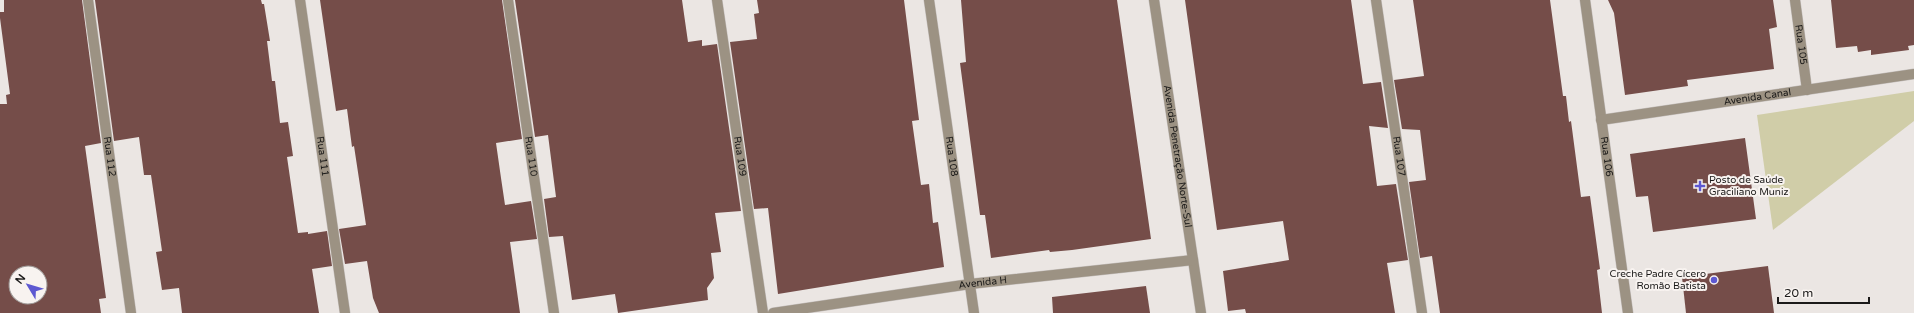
<svg xmlns="http://www.w3.org/2000/svg" width="1914" height="313" viewBox="0 0 1914 313" font-family="'Varela Round',sans-serif">
	<rect width="100%" height="100%" fill="#ebe6e3"/>
	<!-- green -->
	<path fill="#d0cda8" d="M 1914,91 L 1914,121 L 1773,230 L 1757,115 Z"/>
	<!-- building -->
	<g fill="#754d49" fill-rule="evenodd">
		<path d="M 4,0 L 82,0 L 101,143 L 85,146 L 106,298 L 99,299 L 101,313 L 0,313 L 0,104 L 7,104 L 6,95 L 10,94 L 0,18 L 0,12 L 4,12 ZM 16,273 L 40,273 L 40,297 L 16,297 Z"/>
		<path d="M 95,0 L 261,0 L 262,4 L 264,4 L 270,41 L 267,41 L 272,81 L 275,81 L 280,123 L 288,122 L 293,156 L 287,157 L 298,233 L 308,232 L 308,234 L 327,231 L 332,266 L 312,269 L 319,313 L 182,313 L 179,288 L 162,290 L 156,252 L 162,251 L 151,175 L 144,175 L 139,137 L 114,141 Z"/>
		<path d="M 320,0 L 502,0 L 522,139 L 496,143 L 501,178 L 505,205 L 531,201 L 537,239 L 510,242 L 520,313 L 379,313 L 373,298 L 367,261 L 345,264 L 339,229 L 366,225 L 354,146 L 352,147 L 347,109 L 336,111 Z"/>
		<path d="M 515,0 L 682,0 L 688,42 L 702,40 L 702,46 L 717,44 L 741,211 L 715,213 L 721,252 L 711,253 L 714,278 L 707,288 L 708,300 L 618,313 L 615,294 L 572,300 L 563,236 L 549,237 L 544,199 L 556,197 L 548,135 L 535,137 Z"/>
		<path d="M 757,0 L 904,0 L 919,120 L 912,121 L 921,185 L 929,184 L 933,223 L 938,222 L 944,267 L 778,294 L 768,208 L 754,209 L 730,42 L 757,39 L 754,14 L 759,13 Z"/>
		<path d="M 961,0 L 1117,0 L 1151,239 L 1072,250 L 1050,252 L 1049,250 L 991,258 L 985,215 L 980,215 L 960,63 L 966,62 Z"/>
		<path d="M 1185,0 L 1351,0 L 1363,84 L 1381,82 L 1388,128 L 1369,126 L 1377,186 L 1396,184 L 1408,260 L 1387,263 L 1395,313 L 1246,313 L 1245,309 L 1228,311 L 1223,271 L 1289,260 L 1283,221 L 1217,230 Z"/>
		<path d="M 1413,0 L 1550,0 L 1563,96 L 1566,96 L 1569,122 L 1571,121 L 1581,197 L 1590,196 L 1600,269 L 1597,270 L 1602,313 L 1440,313 L 1432,256 L 1420,258 L 1409,182 L 1426,180 L 1420,130 L 1402,129 L 1394,80 L 1424,76 Z"/>
		<path d="M 1608,0 L 1773,0 L 1777,27 L 1769,29 L 1774,69 L 1687,80 L 1688,86 L 1625,95 L 1614,13 Z"/>
		<path d="M 1831,0 L 1914,0 L 1914,45 L 1908,46 L 1909,50 L 1871,55 L 1871,50 L 1858,52 L 1857,46 L 1836,48 Z"/>
		<path d="M 1745,138 L 1756,219 L 1653,232 L 1648,196 L 1636,197 L 1630,154 Z"/>
		<path d="M 1768,266 L 1774,313 L 1686,313 L 1682,277 Z"/>
		<path d="M 1146,286 L 1150,313 L 1053,313 L 1052,297 Z"/>
	</g>
	<g fill="none" stroke-linecap="round" stroke-linejoin="round">
		<!-- minor casing -->
		<g stroke="#c6c1bf" stroke-width="11">
			<g id="minor">
				<path id="s1" d="M 88,0 L 131,313"/>
				<path id="s2" d="M 300,0 L 345,313"/>
				<path id="s3" d="M 508,0 L 554,313"/>
				<path id="s4" d="M 717,0 L 763,313"/>
				<path id="s5" d="M 929,0 L 974,313"/>
				<path id="s6" d="M 1154,0 L 1201,313"/>
				<path id="s7" d="M 1376,0 L 1422,313"/>
				<path id="s8" d="M 1585,0 L 1628,313"/>
				<path id="s9" d="M 1795,0 L 1807,90"/>
				<path id="s10" d="M 1601,120 L 1914,74"/>
				<path id="s11" d="M 773,313 L 970,284 L 1193,260"/>
			</g>
		</g>
		<!-- minor -->
		<use href="#minor" stroke="#9c9283" stroke-width="10"/>
	</g>
	<!-- markers -->
	<g fill="#5d58d1" stroke="#f8f3f0" stroke-width="1.5">
		<path d="M1698 180h4v4h4v4h-4v4h-4v-4h-4v-4h4z"/>
		<circle cx="1714" cy="280" r="4"/>
	</g>
	<g text-anchor="middle" dominant-baseline="central" stroke-width="4" stroke-linejoin="round" paint-order="stroke">
		<!-- street labels -->
		<g font-size="10" fill="#1b1a19" stroke="#f8f3f0">
			<text stroke="none"><textPath href="#s9" startOffset="45">Rua 105</textPath></text>
			<text stroke="none"><textPath href="#s10" startOffset="158">Avenida Canal</textPath></text>
			<text stroke="none"><textPath href="#s1" startOffset="158">Rua 112</textPath></text>
			<text stroke="none"><textPath href="#s2" startOffset="158">Rua 111</textPath></text>
			<text stroke="none"><textPath href="#s6" startOffset="158">Avenida Penetração Norte-Sul</textPath></text>
			<text stroke="none"><textPath href="#s7" startOffset="158">Rua 107</textPath></text>
			<text stroke="none"><textPath href="#s8" startOffset="158">Rua 106</textPath></text>
			<text stroke="none"><textPath href="#s3" startOffset="158">Rua 110</textPath></text>
			<text stroke="none"><textPath href="#s4" startOffset="158">Rua 109</textPath></text>
			<text stroke="none"><textPath href="#s5" startOffset="158">Rua 108</textPath></text>
			<text stroke="none"><textPath href="#s11" startOffset="212">Avenida H</textPath></text>
		</g>
		<!-- poi labels -->
		<g font-size="10" fill="#1b1a19" stroke="#f8f3f0" text-anchor="start">
			<text x="1709" y="180">Posto de Saúde<tspan x="1709" dy="12">Graciliano Muniz</tspan></text>
			<text x="1706" y="274" text-anchor="end">Creche Padre Cícero<tspan x="1706" dy="12">Romão Batista</tspan></text>
		</g>
	</g>
	<!-- north arrow -->
	<g transform="translate(28 285) rotate(308)"><circle r="19" fill="#f8f3f0" stroke="#a09c9a"/>
	<path d="M0-3L7 15L0 10L-7 15Z" fill="#5d58d1"/>
	<text y="-6" font-size="11" font-weight="bold" text-anchor="middle" fill="#1b1a19">N</text>
	</g>
	<!-- scale -->
	<path d="M1778 297v6h91v-6" fill="none" stroke="#1b1a19" stroke-width="2"/>
	<text x="1784" y="297" font-size="12" fill="#1b1a19" stroke="#f8f3f0" stroke-width="3" paint-order="stroke">20 m</text>
</svg>
